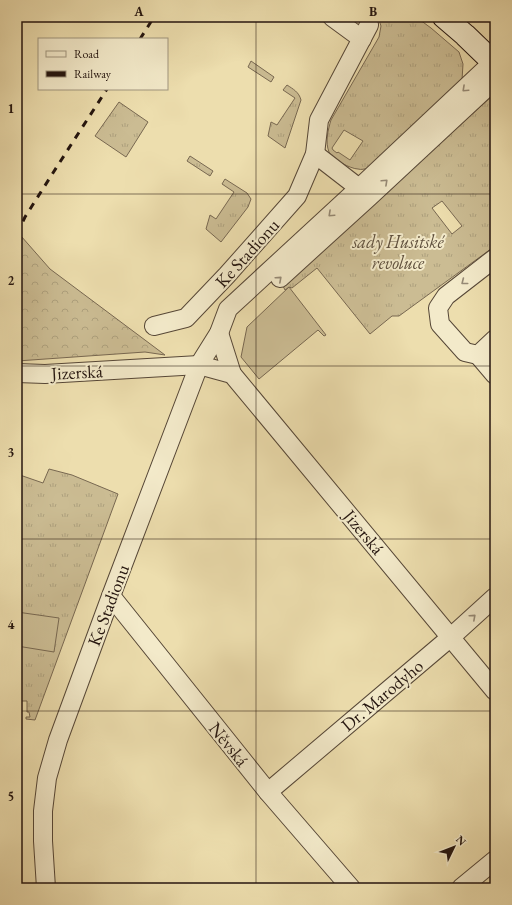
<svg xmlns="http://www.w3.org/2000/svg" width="512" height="905" viewBox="0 0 512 905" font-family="'EB Garamond',serif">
	<defs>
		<pattern id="grass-tufts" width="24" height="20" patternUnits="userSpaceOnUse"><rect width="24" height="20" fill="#cbbc93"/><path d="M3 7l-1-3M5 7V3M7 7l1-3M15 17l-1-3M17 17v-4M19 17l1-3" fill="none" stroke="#aea17e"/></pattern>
		<pattern id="forest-crowns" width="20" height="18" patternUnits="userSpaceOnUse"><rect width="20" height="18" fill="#cbbc93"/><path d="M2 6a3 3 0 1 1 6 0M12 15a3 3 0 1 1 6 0" fill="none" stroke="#aea17e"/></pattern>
	</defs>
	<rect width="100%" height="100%" fill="#eddeae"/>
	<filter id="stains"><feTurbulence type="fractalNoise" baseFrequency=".005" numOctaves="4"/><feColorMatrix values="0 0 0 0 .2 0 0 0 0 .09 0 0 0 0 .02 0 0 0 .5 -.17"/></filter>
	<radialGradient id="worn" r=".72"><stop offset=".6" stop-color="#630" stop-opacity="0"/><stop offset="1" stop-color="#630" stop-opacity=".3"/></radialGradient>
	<!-- grass -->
	<g fill="url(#grass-tufts)" stroke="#786851" fill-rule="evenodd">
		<path d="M 378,17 L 416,17 L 431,28 L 459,52 L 463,64 L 462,80 L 368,168 C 365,169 361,170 358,169 C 351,169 331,159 329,152 C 325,142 328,130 331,120 L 379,37 L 381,26 ZM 344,130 L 363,141 L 350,160 L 338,152 L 337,153 L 333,150 L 332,148 Z"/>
		<path d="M 251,61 L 274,77 L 271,82 L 248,67 Z"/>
		<path d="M 287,85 C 293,89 299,92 301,100 L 285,148 L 268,136 L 271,122 L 277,125 L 295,98 L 283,90 Z"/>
		<path d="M 491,97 L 495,99 L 495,246 L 399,316 L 392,316 L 370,334 L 317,268 L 292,288 L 289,287 L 285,290 L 282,284 ZM 442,201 L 462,226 L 452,234 L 432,208 Z"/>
		<path d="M 119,102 L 148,122 L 126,157 L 95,136 Z"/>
		<path d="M 190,156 L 213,171 L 210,176 L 187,161 Z"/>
		<path d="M 225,179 L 247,193 L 251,199 L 248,207 L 221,242 L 206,229 L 210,215 L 216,219 L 234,192 L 222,184 Z"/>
		<path d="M 49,469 L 72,475 L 118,494 L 35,720 L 26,719 L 26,717 L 30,717 L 29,712 L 27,712 L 27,701 L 17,701 L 17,474 L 43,483 Z"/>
	</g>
	<!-- forest -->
	<path fill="url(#forest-crowns)" stroke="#786851" d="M 21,236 L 50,269 L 165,355 L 145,352 L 17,361 L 17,245 Z"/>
	<!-- garden -->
	<g fill="#cbbc93" stroke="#786851">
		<path d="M 289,287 L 326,335 L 324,336 L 318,330 L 259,379 L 241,357 L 247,327 Z"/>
		<path d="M 17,612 L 59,618 L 54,652 L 17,646 Z"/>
	</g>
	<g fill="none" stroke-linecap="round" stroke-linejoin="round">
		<!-- street casing -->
		<g stroke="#564737" stroke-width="20">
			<g id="street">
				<path d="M 332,17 L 362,39"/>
				<path d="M 315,154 L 359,188 L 367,196"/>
				<path d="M 495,258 L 446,296 L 438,308 L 440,324 L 465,352 L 478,355 L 495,339"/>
				<path d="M 280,278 L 369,197 L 495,80"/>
				<path d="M 154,326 L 186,318 L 227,275 L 297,196 L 315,154 L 319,120 L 369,25"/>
				<path d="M 219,333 L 232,374"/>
				<path d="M 478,355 L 495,375"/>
				<path d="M 17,373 L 45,374 L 199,365 L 232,374 L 495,691"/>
				<path d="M 111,596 L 268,792 L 351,888"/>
				<path d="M 268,792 L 451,637 L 495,597"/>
				<path d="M 46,888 L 43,841 L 43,811 L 47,778 L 58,740 L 111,596 L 199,365 L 219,333 L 228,309 L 359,188 L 493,62"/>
				<path d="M 461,888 L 495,860"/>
			</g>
		</g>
		<!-- secondary casing -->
		<g stroke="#24150f" stroke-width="24">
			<path id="secondary" d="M 444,17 L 465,35 L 495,64"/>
		</g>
		<!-- street -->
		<use href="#street" stroke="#f3eaca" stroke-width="18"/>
		<!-- secondary -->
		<use href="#secondary" stroke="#f3eaca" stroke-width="22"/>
		<!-- rail -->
		<g stroke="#24150f" stroke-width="3" stroke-dasharray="7 7" stroke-linecap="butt">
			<path d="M 140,39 L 154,17"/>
			<path d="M 17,234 L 25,217 L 58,165 L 107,89"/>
		</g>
	</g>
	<!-- one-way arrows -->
	<defs><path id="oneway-chevron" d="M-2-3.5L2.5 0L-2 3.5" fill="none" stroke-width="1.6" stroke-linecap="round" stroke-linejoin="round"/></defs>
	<g stroke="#968a76">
		<use href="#oneway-chevron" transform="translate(465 89) rotate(137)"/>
		<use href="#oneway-chevron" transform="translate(385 182) rotate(-43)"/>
		<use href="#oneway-chevron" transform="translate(331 214) rotate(137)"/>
		<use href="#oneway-chevron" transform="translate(279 279) rotate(-42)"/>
		<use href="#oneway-chevron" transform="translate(464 282) rotate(142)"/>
		<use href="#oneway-chevron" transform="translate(473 617) rotate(-42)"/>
	</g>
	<!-- grid -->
	<path fill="none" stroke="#24150f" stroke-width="1" stroke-opacity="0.55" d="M 256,17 L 256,888M 17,194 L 495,194M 17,366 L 495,366M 17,539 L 495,539M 17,711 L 495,711"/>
	<g text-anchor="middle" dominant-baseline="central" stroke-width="4" stroke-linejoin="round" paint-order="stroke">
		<!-- park labels -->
		<g font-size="18" font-style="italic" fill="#5e4f3d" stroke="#f3eaca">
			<text x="398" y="241">sady Husitské<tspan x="398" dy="21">revoluce</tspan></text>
		</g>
		<!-- street labels -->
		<g font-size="18" fill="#24150f" stroke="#f3eaca">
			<text transform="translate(247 253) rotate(-48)">Ke Stadionu</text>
			<text transform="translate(77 372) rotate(-3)">Jizerská</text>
			<text transform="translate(364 532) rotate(50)">Jizerská</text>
			<text transform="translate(108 605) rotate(-69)">Ke Stadionu</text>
			<text transform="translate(382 695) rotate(-40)">Dr. Marodyho</text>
			<text transform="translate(229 744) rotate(51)">Něvská</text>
		</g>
	</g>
	<!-- margin -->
	<rect width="512" height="905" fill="none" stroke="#eddeae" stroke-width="44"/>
	<!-- legend -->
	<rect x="38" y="38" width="130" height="52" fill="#f3eaca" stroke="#a0957f"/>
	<rect x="46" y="51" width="20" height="6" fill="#f3eaca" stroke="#a0957f"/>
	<text x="74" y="58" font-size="12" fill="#24150f">Road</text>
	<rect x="46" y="71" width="20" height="6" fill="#24150f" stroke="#a0957f"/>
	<text x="74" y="78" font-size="12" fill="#24150f">Railway</text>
	<!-- north arrow -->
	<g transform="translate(454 847) rotate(47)" stroke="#f3eaca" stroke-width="3" paint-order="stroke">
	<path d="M0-3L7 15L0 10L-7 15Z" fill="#24150f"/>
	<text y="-6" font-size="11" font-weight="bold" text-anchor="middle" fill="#24150f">N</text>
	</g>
	<rect x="22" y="22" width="468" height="861" fill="none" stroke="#24150f" stroke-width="1.5"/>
	<g font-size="13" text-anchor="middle" font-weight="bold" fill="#24150f">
		<text x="139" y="16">A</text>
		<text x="373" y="16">B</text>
		<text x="11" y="113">1</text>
		<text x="11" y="285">2</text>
		<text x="11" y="457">3</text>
		<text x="11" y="629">4</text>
		<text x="11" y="801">5</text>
	</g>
	<rect width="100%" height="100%" filter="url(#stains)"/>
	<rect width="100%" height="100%" fill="url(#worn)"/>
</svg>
